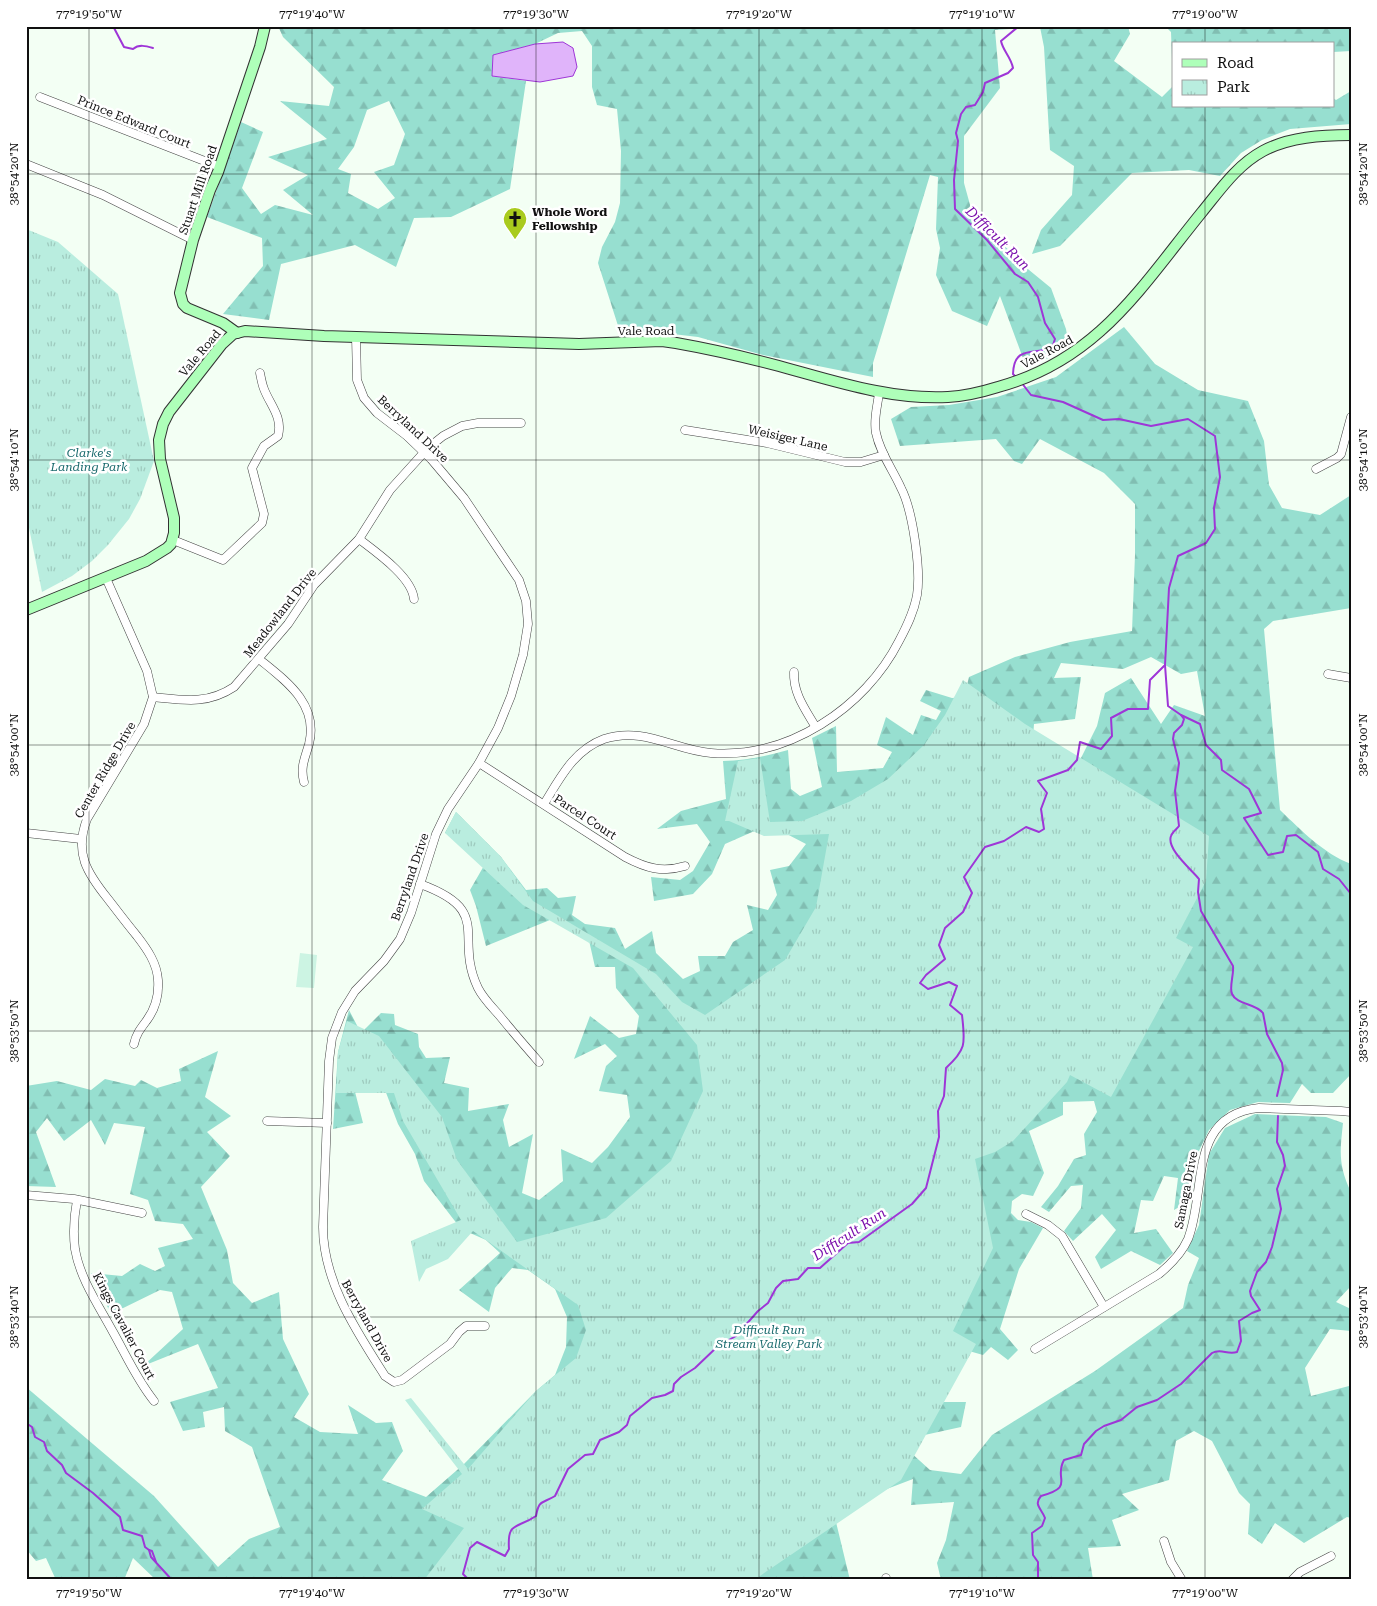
<svg xmlns="http://www.w3.org/2000/svg" width="1377" height="1606" viewBox="0 0 1377 1606" font-family="'Roboto Serif',serif">
	<defs>
		<pattern id="forest-firs" width="22" height="20" patternUnits="userSpaceOnUse" patternTransform="scale(1.25)"><rect width="22" height="20" fill="#97dfd0"/><path d="M5 1l3.5 6h-7zM16 11l3.5 6h-7z" fill="#81beb2"/></pattern>
		<pattern id="park-tufts" width="24" height="20" patternUnits="userSpaceOnUse" patternTransform="scale(1.25)"><rect width="24" height="20" fill="#b9eddf"/><path d="M3 7l-1-3M5 7V3M7 7l1-3M15 17l-1-3M17 17v-4M19 17l1-3" fill="none" stroke="#9ecabe"/></pattern>
	</defs>
	<rect width="100%" height="100%" fill="#f3fff4"/>
	<!-- forest -->
	<g fill="url(#forest-firs)" fill-rule="evenodd">
		<path d="M 278,26 L 1128,26 L 1130,34 L 1114,61 L 1162,97 L 1173,86 L 1171,32 L 1165,26 L 1351,26 L 1351,51 L 1333,52 L 1333,44 L 1173,44 L 1173,106 L 1333,106 L 1333,98 L 1336,100 L 1351,91 L 1351,124 L 1290,129 L 1262,140 L 1241,153 L 1220,176 L 1189,170 L 1132,173 L 1060,246 L 1032,254 L 1041,230 L 1072,195 L 1074,166 L 1050,150 L 1044,47 L 1040,27 L 995,30 L 1000,88 L 964,136 L 964,183 L 972,212 L 1023,265 L 1051,288 L 1066,329 L 1069,347 L 1027,369 L 1000,296 L 987,326 L 952,311 L 936,275 L 940,248 L 936,229 L 938,177 L 930,175 L 873,363 L 873,377 L 763,355 L 698,337 L 656,332 L 620,332 L 598,263 L 602,247 L 615,222 L 620,203 L 621,151 L 617,109 L 597,105 L 592,87 L 592,46 L 582,31 L 558,33 L 535,44 L 493,55 L 492,76 L 526,81 L 510,189 L 451,217 L 414,218 L 396,267 L 355,245 L 281,264 L 269,320 L 223,314 L 263,266 L 262,238 L 207,217 L 241,122 L 263,132 L 242,188 L 261,214 L 275,205 L 313,215 L 283,190 L 308,175 L 268,157 L 327,139 L 280,101 L 329,106 L 334,87 L 283,37 ZM 389,101 L 405,134 L 394,165 L 374,172 L 395,198 L 378,209 L 348,193 L 351,174 L 338,169 L 354,147 L 367,110 Z"/>
		<path d="M 1124,327 L 1155,364 L 1198,390 L 1248,401 L 1264,441 L 1269,485 L 1282,508 L 1320,515 L 1351,495 L 1351,608 L 1273,621 L 1264,629 L 1280,810 C 1302,831 1323,853 1351,864 L 1351,1039 C 1348,1050 1351,1063 1351,1074 L 1333,1093 L 1311,1093 L 1302,1084 L 1290,1103 L 1258,1102 L 1230,1110 L 1209,1130 L 1198,1153 L 1191,1200 L 1174,1210 L 1178,1178 L 1164,1176 L 1153,1201 L 1141,1200 L 1134,1233 L 1156,1229 L 1173,1253 L 1160,1265 L 1131,1251 L 1101,1269 L 1095,1257 L 1116,1230 L 1102,1214 L 1073,1241 L 1064,1231 L 1081,1208 L 1083,1185 L 1071,1186 L 1049,1212 L 1041,1207 L 1058,1186 L 1074,1159 L 1086,1155 L 1084,1134 L 1097,1112 L 1094,1101 L 1063,1102 L 1063,1115 L 1029,1131 L 1044,1173 L 1033,1196 L 1022,1194 L 1012,1201 L 1011,1213 L 1018,1220 L 1031,1222 L 1043,1228 L 1019,1269 L 1000,1329 L 1018,1350 L 1008,1360 L 991,1347 L 983,1355 L 969,1351 L 941,1402 L 966,1402 L 961,1427 L 920,1436 L 909,1451 L 930,1470 L 961,1474 L 992,1435 L 1095,1371 L 1183,1308 L 1188,1285 L 1199,1258 L 1187,1251 L 1199,1225 L 1209,1154 L 1225,1128 L 1255,1114 L 1326,1117 L 1343,1123 C 1340,1151 1338,1165 1351,1192 L 1351,1286 L 1336,1302 L 1351,1309 L 1351,1331 L 1330,1329 L 1305,1368 L 1311,1396 L 1349,1386 L 1351,1518 L 1347,1517 L 1304,1543 L 1275,1523 L 1262,1544 L 1248,1534 L 1250,1504 L 1239,1493 L 1212,1441 L 1194,1431 L 1176,1441 L 1169,1480 L 1122,1494 L 1139,1510 L 1112,1520 L 1121,1546 L 1088,1548 L 1093,1580 L 941,1580 L 937,1563 L 946,1540 L 954,1502 L 911,1505 L 913,1479 L 879,1492 L 836,1522 L 850,1580 L 156,1580 L 133,1558 L 124,1580 L 56,1580 L 46,1558 L 36,1561 L 26,1549 L 26,1387 L 154,1496 L 218,1567 L 249,1539 L 280,1527 L 252,1447 L 225,1431 L 224,1407 L 203,1412 L 205,1427 L 183,1431 L 170,1402 L 218,1388 L 198,1344 L 143,1366 L 183,1329 L 172,1292 L 160,1290 L 111,1314 L 91,1273 L 122,1276 L 140,1264 L 155,1271 L 165,1266 L 158,1248 L 193,1239 L 183,1224 L 155,1221 L 148,1200 L 130,1194 L 145,1127 L 114,1123 L 105,1145 L 91,1120 L 64,1141 L 47,1118 L 36,1132 L 56,1187 L 26,1186 L 26,1086 L 57,1081 L 91,1090 L 105,1079 L 135,1086 L 141,1080 L 157,1088 L 181,1081 L 179,1069 L 218,1051 L 205,1097 L 231,1116 L 207,1132 L 230,1156 L 201,1187 L 227,1250 L 233,1283 L 252,1303 L 279,1292 L 283,1339 L 309,1394 L 294,1417 L 320,1432 L 358,1434 L 348,1405 L 376,1423 L 392,1422 L 403,1451 L 382,1480 L 426,1497 L 464,1464 L 536,1391 L 555,1375 L 566,1347 L 567,1317 L 555,1289 L 528,1270 L 512,1268 L 495,1288 L 489,1312 L 459,1290 L 500,1253 L 486,1240 L 461,1229 L 424,1181 L 415,1154 L 398,1124 L 385,1090 L 353,1084 L 363,1123 L 333,1129 L 338,1052 L 349,1010 L 361,1033 L 381,1013 L 394,1014 L 395,1025 L 418,1034 L 419,1047 L 426,1058 L 450,1057 L 444,1083 L 469,1088 L 468,1111 L 509,1104 L 503,1120 L 509,1147 L 533,1134 L 522,1193 L 539,1200 L 563,1181 L 561,1149 L 592,1163 L 608,1147 L 630,1117 L 627,1095 L 599,1091 L 606,1066 L 617,1056 L 605,1044 L 574,1059 L 590,1016 L 619,1038 L 636,1034 L 639,1016 L 616,988 L 615,967 L 595,967 L 588,936 L 550,920 L 486,946 L 476,906 L 470,890 L 489,857 L 468,837 L 445,833 L 456,812 L 501,857 L 526,890 L 547,888 L 558,898 L 576,896 L 572,915 L 585,924 L 615,928 L 625,949 L 652,931 L 656,953 L 683,979 L 700,971 L 698,956 L 725,956 L 733,942 L 753,930 L 747,905 L 768,910 L 777,895 L 770,870 L 789,866 L 806,844 L 781,831 L 759,829 L 725,844 L 712,874 L 693,894 L 654,901 L 651,877 L 680,880 L 693,871 L 710,842 L 697,824 L 657,829 L 681,811 L 726,799 L 723,761 C 746,761 766,756 788,750 L 791,789 L 800,796 L 822,787 L 812,738 L 836,726 L 837,772 L 883,768 L 892,752 L 877,745 L 886,717 L 913,735 L 921,715 L 936,720 L 941,711 L 920,701 L 926,690 L 952,698 L 964,697 L 969,677 L 1015,657 L 1070,642 L 1132,631 L 1135,555 L 1135,504 L 1104,473 L 1040,439 L 1022,464 L 1014,461 L 996,439 L 900,446 L 891,419 L 911,407 L 949,405 L 997,397 L 1056,377 ZM 1151,657 L 1181,674 L 1197,671 L 1205,716 L 1174,705 L 1161,724 L 1131,678 L 1105,693 L 1097,726 L 1077,766 L 1031,764 L 1034,724 L 1075,719 L 1081,677 L 1054,678 L 1061,663 L 1123,669 Z"/>
	</g>
	<!-- park -->
	<g fill="url(#park-tufts)">
		<path d="M 26,229 L 58,242 L 118,294 L 154,461 L 140,499 L 129,519 L 108,545 L 92,561 L 72,576 L 42,592 L 26,513 Z"/>
		<path d="M 963,680 L 1025,724 L 1209,836 L 1206,881 L 1176,938 L 1193,947 L 1111,1097 L 1070,1075 L 1067,1082 L 1013,1141 L 995,1152 L 975,1159 L 993,1248 L 953,1331 L 976,1344 L 901,1480 L 754,1580 L 424,1580 L 464,1528 L 422,1509 L 462,1474 L 405,1400 L 411,1398 L 468,1469 L 536,1391 L 576,1358 L 586,1330 L 578,1305 L 473,1231 L 448,1259 L 426,1269 L 419,1282 L 411,1241 L 461,1220 L 403,1121 L 394,1093 L 336,1093 L 338,1052 L 347,1021 L 379,1036 L 442,1117 L 457,1160 L 517,1242 L 606,1218 L 671,1161 L 703,1091 L 697,1045 L 633,968 L 523,905 L 445,833 L 456,812 L 501,857 L 533,901 L 656,974 L 682,1002 L 705,1015 L 785,960 L 816,907 L 829,834 L 764,836 L 729,821 L 725,821 L 738,761 L 760,758 L 770,822 L 802,821 L 851,801 L 888,779 L 924,745 L 945,715 Z"/>
	</g>
	<!-- pitch -->
	<path fill="#ccf4e3" d="M 300,953 L 317,955 L 314,988 L 296,987 Z"/>
	<!-- water -->
	<path fill="#e0b4fa" stroke="#9e36d7" d="M 563,42 L 573,48 L 577,67 L 573,76 L 540,82 L 492,76 L 493,55 L 535,44 Z"/>
	<g fill="none" stroke-linecap="round" stroke-linejoin="round">
		<!-- stream -->
		<g stroke="#9e36d7" stroke-width="2">
			<path d="M 113,26 L 124,47 L 133,49 C 139,44 146,46 153,48"/>
			<path d="M 1016,377 L 1013,374 C 1014,345 1033,355 1052,348 L 1055,339 L 1045,323 L 1038,297 L 1028,282 L 1015,274 L 987,240 L 955,209 L 954,180 L 958,141 L 956,133 L 961,114 L 966,107 L 975,105 L 983,92 L 985,83 L 1008,73 L 1013,68 C 1011,57 1003,51 1001,41 L 1019,26"/>
			<path d="M 1165,665 L 1168,706 L 1181,715 L 1200,724 L 1206,745 L 1221,760 L 1222,770 L 1249,789 L 1261,813 L 1244,818 L 1268,855 L 1283,852 L 1287,836 L 1296,835 L 1318,852 L 1323,869 L 1339,879 L 1351,894"/>
			<path d="M 1181,715 L 1184,719 L 1182,725 L 1174,733 L 1173,739 L 1179,763 L 1175,791 L 1179,826 C 1177,829 1172,832 1171,836 C 1166,849 1192,870 1199,879 L 1198,892 L 1201,911 L 1233,966 C 1234,975 1229,987 1232,994 C 1237,1005 1255,1003 1263,1013 L 1267,1034 L 1282,1063 L 1283,1070 L 1277,1096"/>
			<path d="M 26,1423 L 32,1427 L 35,1437 L 44,1442 L 47,1451 L 62,1465 L 66,1473 L 93,1493 L 120,1517 L 123,1530 L 142,1536 L 145,1547 L 149,1550 L 151,1557 L 172,1580"/>
			<path d="M 149,1550 L 152,1551 L 156,1562"/>
			<path d="M 469,1580 L 463,1574 L 470,1548 L 477,1542 L 505,1556 L 509,1549 C 507,1521 517,1529 536,1516 C 539,1499 542,1504 555,1496 L 568,1469 L 585,1455 L 593,1454 L 600,1440 L 619,1432 L 627,1425 L 630,1416 L 652,1398 L 665,1395 L 673,1391 L 674,1384 L 681,1377 L 695,1368 L 718,1346 L 736,1336 L 758,1311 L 768,1303 L 776,1288 L 783,1281 L 798,1279 L 808,1268 L 820,1268 L 848,1243 L 859,1242 L 912,1204 L 926,1188 L 939,1137 L 938,1111 L 944,1096 L 946,1068 C 967,1049 965,1043 962,1015 L 950,1005 L 957,986 L 949,982 L 928,989 L 920,983 L 926,975 L 945,959 L 939,945 L 945,928 L 963,912 L 972,893 L 964,877 L 985,847 L 1004,841 L 1026,827 L 1039,832 L 1044,829 L 1041,809 L 1047,793 L 1038,781 L 1068,770 L 1077,760 L 1080,742 L 1101,749 L 1112,736 L 1111,718 L 1128,709 L 1148,709 L 1150,680 L 1165,665 L 1169,588 L 1178,556 L 1206,543 L 1215,529 L 1214,508 L 1220,477 L 1215,436 L 1188,419 L 1151,426 L 1119,419 L 1103,420 L 1063,402 L 1031,395 L 1021,382"/>
			<path d="M 1038,1580 L 1038,1562 L 1033,1555 L 1032,1533 L 1042,1526 L 1045,1518 C 1042,1509 1033,1505 1041,1496 C 1076,1486 1053,1480 1064,1460 L 1081,1455 L 1084,1444 L 1096,1431 L 1104,1426 L 1121,1420 L 1137,1407 L 1157,1400 L 1181,1384 L 1212,1353 C 1221,1348 1227,1355 1237,1352 L 1241,1341 L 1239,1321 L 1252,1313 L 1260,1310 L 1251,1296 L 1250,1291 L 1257,1272 L 1266,1262 L 1272,1247 L 1281,1209 L 1277,1189 L 1285,1166 L 1283,1155 L 1277,1142 L 1278,1116"/>
		</g>
		<!-- street casing -->
		<g stroke="#434343" stroke-width="9">
			<g id="street">
				<path d="M 40,97 L 220,167"/>
				<path d="M 26,164 L 103,195 L 193,240"/>
				<path d="M 356,337 L 357,380 L 364,398 L 377,413 L 407,436 L 431,459 L 464,498 L 519,580 L 526,601 L 528,624 L 523,655 L 511,696 L 498,728 L 479,763 L 448,809 L 436,834 L 411,913 L 400,939 L 384,961 L 355,991 L 342,1012 L 332,1038 L 329,1061 L 323,1227 C 323,1282 357,1332 385,1376 L 394,1382 L 402,1380 L 450,1344 L 459,1332 L 466,1326 L 485,1326"/>
				<path d="M 685,430 L 767,443 L 845,462 L 861,462 L 884,455"/>
				<path d="M 1316,469 L 1337,458 L 1341,454 L 1351,417"/>
				<path d="M 359,539 C 376,552 412,577 414,599"/>
				<path d="M 173,540 L 223,560 L 262,523 L 264,514 L 252,468 L 264,446 L 278,436 C 283,417 270,405 264,389 C 262,384 261,378 260,373"/>
				<path d="M 106,578 L 147,671 L 153,697 L 144,724 L 87,819 C 74,853 87,873 108,899 C 118,912 127,924 137,936 C 147,949 157,963 158,980 C 159,994 155,1009 147,1020 C 141,1028 136,1034 134,1044"/>
				<path d="M 259,659 C 286,681 319,704 309,744 C 305,758 300,767 304,782"/>
				<path d="M 794,672 C 793,693 805,709 815,726"/>
				<path d="M 1328,674 L 1351,678"/>
				<path d="M 153,697 C 183,700 207,705 234,687 L 288,624 L 314,585 L 359,539 L 390,490 L 428,448 L 443,436 L 462,426 L 478,423 L 521,423"/>
				<path d="M 479,763 L 625,857 C 646,868 662,873 685,866"/>
				<path d="M 544,804 C 560,778 574,750 604,739 C 644,726 674,750 711,753 C 788,759 865,708 899,641 C 907,626 914,612 917,595 C 921,570 913,511 901,488 C 893,470 880,453 876,433 C 873,419 878,405 879,392"/>
				<path d="M 26,833 L 81,839"/>
				<path d="M 420,884 C 495,911 453,936 478,988 C 483,998 491,1006 499,1015 C 512,1031 525,1046 539,1062"/>
				<path d="M 267,1121 L 327,1123"/>
				<path d="M 26,1195 L 74,1199 L 142,1213"/>
				<path d="M 77,1200 C 74,1216 73,1233 75,1249 C 80,1279 99,1306 113,1332 C 126,1355 137,1380 154,1401"/>
				<path d="M 1026,1214 L 1048,1225 L 1062,1236 L 1104,1307"/>
				<path d="M 1035,1349 L 1159,1274 C 1171,1264 1182,1253 1188,1239 C 1207,1191 1187,1115 1259,1108 L 1341,1111 L 1351,1112"/>
				<path d="M 1164,1541 L 1171,1562 L 1182,1580"/>
				<path d="M 886,1578 L 886,1580"/>
				<path d="M 1292,1580 L 1300,1572 L 1331,1556"/>
			</g>
		</g>
		<!-- secondary casing -->
		<g stroke="#323232" stroke-width="12">
			<g id="secondary">
				<path d="M 237,333 L 223,323 L 187,308 L 183,304 L 180,293 L 193,240 L 210,190 L 218,172 L 260,47 L 265,26"/>
				<path d="M 26,610 L 146,561 L 167,548 L 171,544 L 174,533 L 174,518 L 160,459 L 159,440 L 163,424 L 169,412 L 222,344 L 233,334 L 245,331 L 324,336 L 579,344 L 662,341 L 676,343 C 710,349 745,357 779,366 C 834,381 890,400 948,397 C 966,396 982,392 998,387 C 1098,360 1141,287 1202,212 C 1220,190 1237,165 1263,151 C 1289,137 1322,135 1351,135"/>
			</g>
		</g>
		<!-- street -->
		<use href="#street" stroke="#fff" stroke-width="8"/>
		<!-- secondary -->
		<use href="#secondary" stroke="#aeffb9" stroke-width="10"/>
	</g>
	<!-- ticks -->
	<path fill="none" stroke="#101010" stroke-width="1" stroke-opacity="0.45" d="M 89,26 L 89,1580M 312,26 L 312,1580M 536,26 L 536,1580M 759,26 L 759,1580M 982,26 L 982,1580M 1205,26 L 1205,44M 1205,106 L 1205,1580M 26,174 L 1351,174M 26,460 L 1351,460M 26,745 L 1351,745M 26,1031 L 1351,1031M 26,1317 L 1351,1317"/>
	<!-- icons -->
	<defs>
		<g id="church-pin" transform="scale(1.25)"><path d="M0 17L-7.5 6A9.5 9.5 0 1 1 7.5 6Z" fill="#a9cb1d" stroke="#fff"/><path d="M-1.2-6h2.4v3.5h3.3v2.4h-3.3V6h-2.4V-.1h-3.3v-2.4h3.3Z" fill="#111"/></g>
	</defs>
	<g fill-rule="evenodd">
		<use href="#church-pin" x="515" y="219"/>
	</g>
	<g text-anchor="middle" dominant-baseline="central" stroke-width="5" stroke-linejoin="round" paint-order="stroke">
		<!-- street labels -->
		<g font-size="12" fill="#101010" stroke="#fff">
			<text transform="translate(134 122) rotate(22)">Prince Edward Court</text>
			<text transform="translate(198 190) rotate(-71)">Stuart Mill Road</text>
			<text x="646" y="331">Vale Road</text>
			<text transform="translate(1047 352) rotate(-28)">Vale Road</text>
			<text transform="translate(200 353) rotate(-50)">Vale Road</text>
			<text transform="translate(413 429) rotate(43)">Berryland Drive</text>
			<text transform="translate(788 438) rotate(13)">Weisiger Lane</text>
			<text transform="translate(280 613) rotate(-52)">Meadowland Drive</text>
			<text transform="translate(105 770) rotate(-60)">Center Ridge Drive</text>
			<text transform="translate(585 817) rotate(33)">Parcel Court</text>
			<text transform="translate(410 877) rotate(-71)">Berryland Drive</text>
			<text transform="translate(1186 1190) rotate(-79)">Samaga Drive</text>
			<text transform="translate(367 1321) rotate(61)">Berryland Drive</text>
			<text transform="translate(124 1326) rotate(62)">Kings Cavalier Court</text>
		</g>
		<!-- poi labels -->
		<g font-size="12" font-weight="bold" fill="#101010" stroke="#fff" text-anchor="start">
			<text x="532" y="212">Whole Word<tspan x="532" dy="14">Fellowship</tspan></text>
		</g>
		<!-- park labels -->
		<g font-size="12" font-style="italic" fill="#1a6b6e" stroke="#fff">
			<text x="89" y="453">Clarke's<tspan x="89" dy="14">Landing Park</tspan></text>
			<text x="769" y="1330">Difficult Run<tspan x="769" dy="14">Stream Valley Park</tspan></text>
		</g>
		<!-- water labels -->
		<g font-size="14" font-style="italic" fill="#7a0fac" stroke="#fff">
			<text transform="translate(998 238) rotate(45)">Difficult Run</text>
			<text transform="translate(849 1234) rotate(-33)">Difficult Run</text>
		</g>
	</g>
	<!-- border -->
	<rect width="1377" height="1606" fill="none" stroke="#ffffff" stroke-width="55"/>
	<!-- legend -->
	<rect x="1172" y="42" width="162" height="65" fill="#ffffff" stroke="#9f9f9f"/>
	<rect x="1182" y="59" width="25" height="8" fill="#aeffb9" stroke="#9f9f9f"/>
	<text x="1217" y="68" font-size="15" fill="#101010">Road</text>
	<rect x="1182" y="80" width="25" height="15" fill="url(#park-tufts)" stroke="#9f9f9f"/>
	<text x="1217" y="92" font-size="15" fill="#101010">Park</text>
	<rect x="28" y="28" width="1322" height="1550" fill="none" stroke="#101010" stroke-width="2"/>
	<g font-size="12" text-anchor="middle" fill="#101010">
		<text x="89" y="18">77°19'50"W</text>
		<text x="312" y="18">77°19'40"W</text>
		<text x="536" y="18">77°19'30"W</text>
		<text x="759" y="18">77°19'20"W</text>
		<text x="982" y="18">77°19'10"W</text>
		<text x="1205" y="18">77°19'00"W</text>
		<text transform="translate(14 174) rotate(-90)" y="4">38°54'20"N</text>
		<text transform="translate(1363 174) rotate(-90)" y="4">38°54'20"N</text>
		<text transform="translate(14 460) rotate(-90)" y="4">38°54'10"N</text>
		<text transform="translate(1363 460) rotate(-90)" y="4">38°54'10"N</text>
		<text transform="translate(14 745) rotate(-90)" y="4">38°54'00"N</text>
		<text transform="translate(1363 745) rotate(-90)" y="4">38°54'00"N</text>
		<text transform="translate(14 1031) rotate(-90)" y="4">38°53'50"N</text>
		<text transform="translate(1363 1031) rotate(-90)" y="4">38°53'50"N</text>
		<text transform="translate(14 1317) rotate(-90)" y="4">38°53'40"N</text>
		<text transform="translate(1363 1317) rotate(-90)" y="4">38°53'40"N</text>
		<text x="89" y="1597">77°19'50"W</text>
		<text x="312" y="1597">77°19'40"W</text>
		<text x="536" y="1597">77°19'30"W</text>
		<text x="759" y="1597">77°19'20"W</text>
		<text x="982" y="1597">77°19'10"W</text>
		<text x="1205" y="1597">77°19'00"W</text>
	</g>
</svg>
